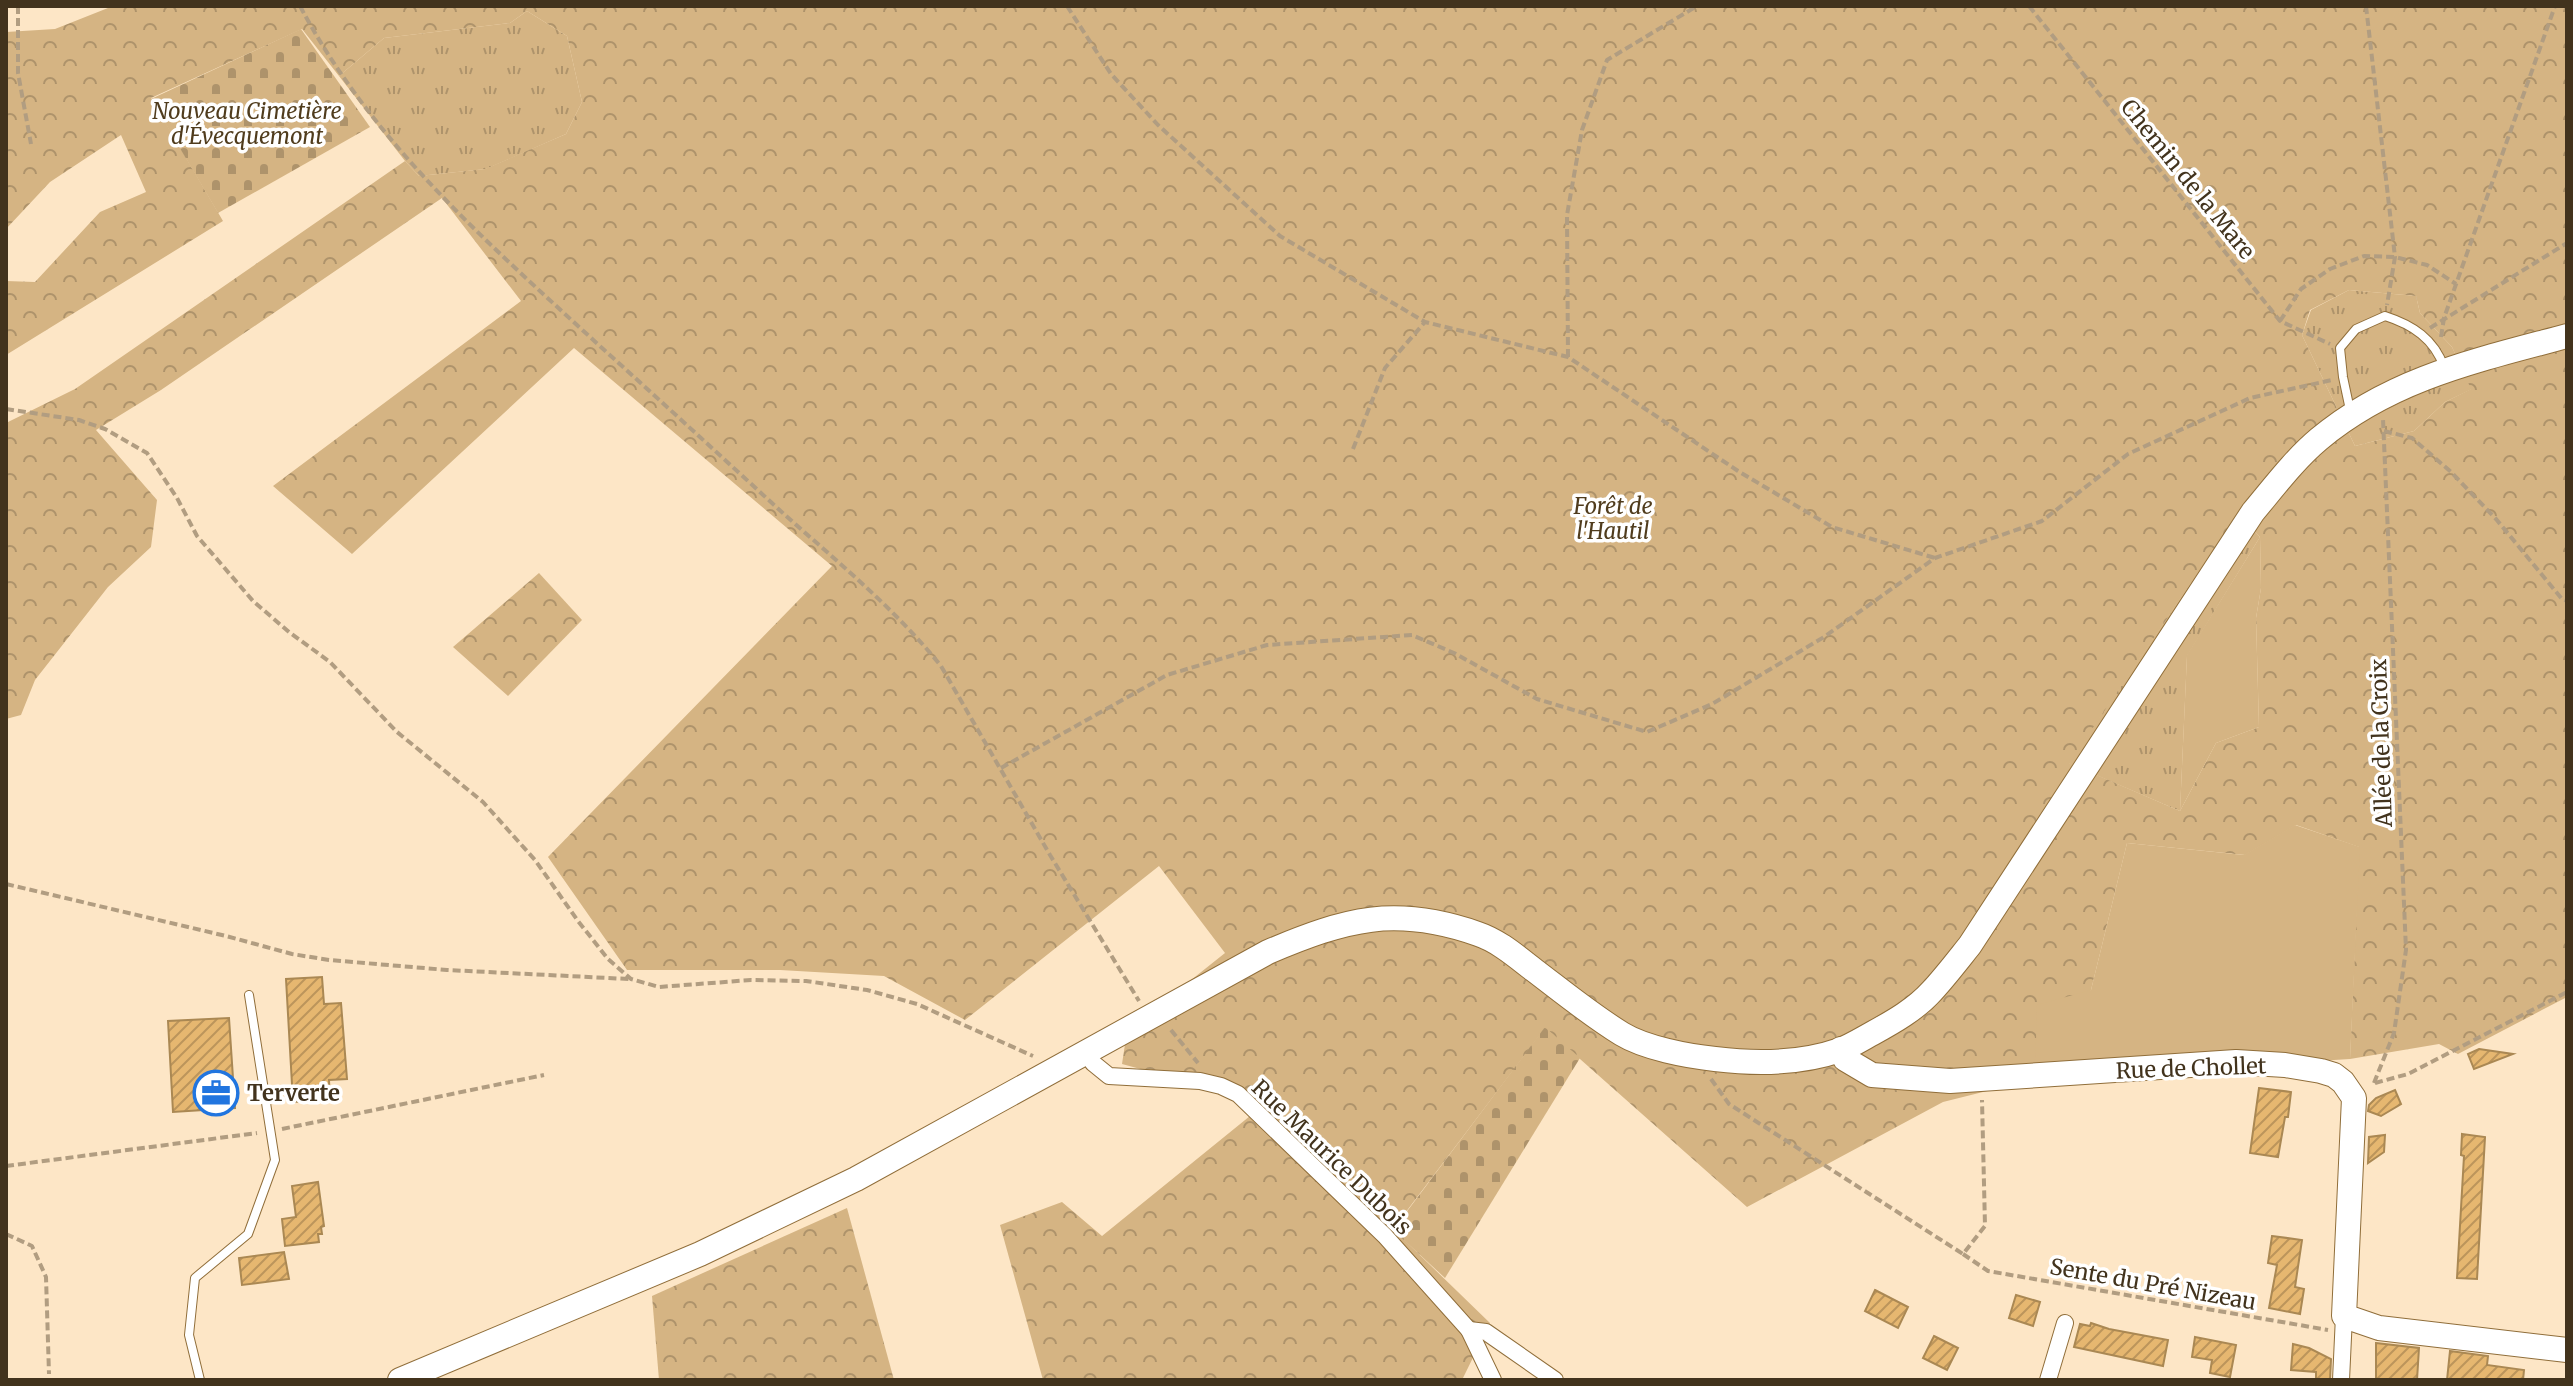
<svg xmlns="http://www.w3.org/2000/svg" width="2573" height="1386" viewBox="0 0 2573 1386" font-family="Merriweather,serif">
	<defs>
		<pattern id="grass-tufts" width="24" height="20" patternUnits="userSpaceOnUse" patternTransform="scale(2)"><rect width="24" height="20" fill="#d5b483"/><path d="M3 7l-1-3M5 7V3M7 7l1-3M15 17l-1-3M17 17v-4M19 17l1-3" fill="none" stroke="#ae936b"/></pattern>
		<pattern id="forest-crowns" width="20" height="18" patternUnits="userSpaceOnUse" patternTransform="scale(2)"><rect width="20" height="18" fill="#d5b483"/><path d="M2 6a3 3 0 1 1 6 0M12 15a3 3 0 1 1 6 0" fill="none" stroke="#ae936b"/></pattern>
		<pattern id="cemetery-stones" width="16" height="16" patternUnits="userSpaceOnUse" patternTransform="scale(2)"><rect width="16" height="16" fill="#d5b483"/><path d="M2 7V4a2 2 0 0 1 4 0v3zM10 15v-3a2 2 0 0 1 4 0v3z" fill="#ae936b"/></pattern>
		<pattern id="building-hatch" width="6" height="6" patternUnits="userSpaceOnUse" patternTransform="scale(2)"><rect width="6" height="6" fill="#e6b770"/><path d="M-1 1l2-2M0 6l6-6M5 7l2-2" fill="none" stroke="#bc955b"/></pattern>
	</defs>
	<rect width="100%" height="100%" fill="#fde6c6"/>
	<!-- grass -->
	<g fill="url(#grass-tufts)">
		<path d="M 527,11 L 567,36 L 582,102 L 566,134 L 486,169 L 419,176 L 405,161 L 339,76 L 384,38 L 510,23 Z"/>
		<path d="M 2349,290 L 2416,296 L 2420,313 L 2452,347 L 2472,389 L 2445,402 L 2414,431 L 2355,446 L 2302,335 L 2311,310 Z"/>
		<path d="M 2238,514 L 2260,537 L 2187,656 L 2180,811 L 2068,763 Z"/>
	</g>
	<!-- forest -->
	<g fill="url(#forest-crowns)" fill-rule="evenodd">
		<path d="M 113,6 L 2567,6 L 2567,997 L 2458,1054 L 2439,1044 L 2350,1059 L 2359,847 L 2296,825 L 2245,855 L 2127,843 L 2091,990 L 2035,1079 L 1943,1102 L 1747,1207 L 1545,1028 L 1393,1229 L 1490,1323 L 1462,1380 L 1043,1380 L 1000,1225 L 1062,1202 L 1102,1236 L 1266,1103 L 1122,1064 L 1127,1031 L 1225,953 L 1159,866 L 965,1020 L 884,976 L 780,970 L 627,970 L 548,857 L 832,566 L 574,348 L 352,554 L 273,486 L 521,301 L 442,198 L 161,390 L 96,430 L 157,500 L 151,547 L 108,587 L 35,680 L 21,715 L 6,719 L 6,423 L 75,389 L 405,161 L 419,176 L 485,169 L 566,134 L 582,102 L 567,36 L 527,11 L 510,23 L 384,38 L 339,76 L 302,29 L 151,98 L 223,221 L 6,355 L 6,281 L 35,282 L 100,212 L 146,192 L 121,135 L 50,182 L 6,229 L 6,32 L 55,29 ZM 2349,290 L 2416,296 L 2420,313 L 2452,347 L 2471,389 L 2445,402 L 2414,431 L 2355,446 L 2302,335 L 2310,310 ZM 2238,514 L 2260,537 L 2261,588 L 2256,618 L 2259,727 L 2216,743 L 2180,811 L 2069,763 Z"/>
		<path d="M 539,573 L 582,620 L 508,696 L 453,647 Z"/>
		<path d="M 847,1208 L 894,1380 L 659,1380 L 652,1296 Z"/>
	</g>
	<!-- cemetery -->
	<g fill="url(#cemetery-stones)">
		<path d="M 301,29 L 370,127 L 218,213 L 151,99 Z"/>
		<path d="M 1545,1027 L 1580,1058 L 1445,1278 L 1393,1230 Z"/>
	</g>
	<!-- garden -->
	<g fill="#d5b483">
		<path d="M 2260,537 L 2261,588 L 2256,618 L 2259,727 L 2216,743 L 2180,811 L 2187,655 Z"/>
		<path d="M 2295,825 L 2360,847 L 2350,1059 L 2035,1079 L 2037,1005 L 2091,990 L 2127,843 L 2244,855 Z"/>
	</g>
	<!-- building -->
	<g fill="url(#building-hatch)" stroke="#aa8853" stroke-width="2">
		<path d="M 322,977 L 324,1004 L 341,1003 L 347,1079 L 329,1080 L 330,1100 L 293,1102 L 286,979 Z"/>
		<path d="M 229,1018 L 235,1108 L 173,1112 L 168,1021 Z"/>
		<path d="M 2479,1049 L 2513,1054 L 2474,1069 L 2468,1054 Z"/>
		<path d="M 2259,1088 L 2291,1092 L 2288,1117 L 2285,1117 L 2278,1157 L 2250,1153 Z"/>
		<path d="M 2395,1090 L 2401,1104 L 2381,1116 L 2368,1111 L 2369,1105 L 2376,1098 Z"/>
		<path d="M 2462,1134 L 2485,1137 L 2477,1279 L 2457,1278 L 2464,1156 L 2461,1155 Z"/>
		<path d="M 2385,1135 L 2384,1152 L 2368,1163 L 2369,1137 Z"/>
		<path d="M 318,1182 L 324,1226 L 321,1227 L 322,1234 L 318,1234 L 319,1242 L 285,1246 L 282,1219 L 296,1217 L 292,1186 Z"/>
		<path d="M 2272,1236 L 2302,1240 L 2295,1287 L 2304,1289 L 2300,1314 L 2269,1308 L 2277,1265 L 2268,1263 Z"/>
		<path d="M 284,1252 L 289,1279 L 242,1285 L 239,1258 Z"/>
		<path d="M 1875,1290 L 1908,1307 L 1898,1328 L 1865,1311 Z"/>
		<path d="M 2016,1295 L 2040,1302 L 2033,1326 L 2009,1318 Z"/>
		<path d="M 2091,1323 L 2109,1329 L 2168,1340 L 2163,1366 L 2074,1347 L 2080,1324 L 2090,1326 Z"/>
		<path d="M 1934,1336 L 1958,1348 L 1947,1370 L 1923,1358 Z"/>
		<path d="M 2195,1337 L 2236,1345 L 2230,1377 L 2210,1373 L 2212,1360 L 2192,1357 Z"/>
		<path d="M 2376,1343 L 2419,1348 L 2417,1380 L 2376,1380 Z"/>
		<path d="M 2293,1344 L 2309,1348 L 2331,1359 L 2330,1380 L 2316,1380 L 2316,1372 L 2291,1370 Z"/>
		<path d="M 2450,1351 L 2488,1356 L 2487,1365 L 2524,1370 L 2523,1380 L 2447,1380 Z"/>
	</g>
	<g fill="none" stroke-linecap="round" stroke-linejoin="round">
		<!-- lane casing -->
		<g stroke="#906e3a" stroke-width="10">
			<g id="lane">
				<path d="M 2350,410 L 2343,377 L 2340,348 L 2356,329 L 2385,316 C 2413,325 2434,339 2444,367"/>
				<path d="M 200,1380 L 189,1335 L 195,1278 L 248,1234 L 275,1160 L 249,995"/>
			</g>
		</g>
		<!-- street casing -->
		<g stroke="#906e3a" stroke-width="18">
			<g id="street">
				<path d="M 1086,1053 L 1093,1063 L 1109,1076 L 1200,1081 L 1221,1086 L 1238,1094 L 1385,1236 L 1469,1330 L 1493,1380"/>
				<path d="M 1469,1330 L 1486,1332 L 1555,1380"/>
				<path d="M 2048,1380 L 2065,1323"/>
				<path d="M 2341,1380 L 2344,1316"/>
			</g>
		</g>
		<!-- secondary casing -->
		<g stroke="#906e3a" stroke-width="26">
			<g id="secondary">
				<path d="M 1841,1049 L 1845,1059 L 1872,1075 L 1950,1081 L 2236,1062 L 2285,1065 L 2321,1071 L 2334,1075 L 2343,1082 L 2354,1098 L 2344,1316 L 2379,1328 L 2567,1350"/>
				<path d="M 400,1380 L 700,1254 L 856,1179 L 1268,952 C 1346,919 1395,905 1478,934 C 1499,941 1517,957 1534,970 C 1563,992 1591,1015 1622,1034 C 1645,1048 1687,1056 1715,1059 C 1756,1064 1800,1064 1840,1050 C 1851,1046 1862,1039 1873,1033 C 1893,1022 1916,1009 1932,991 C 1945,977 1958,960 1970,945 L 2253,512 C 2274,487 2294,460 2319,439 C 2392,378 2478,360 2567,336"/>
			</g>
		</g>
		<!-- path -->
		<g stroke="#b19d81" stroke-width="4" stroke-dasharray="8 4" stroke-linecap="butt">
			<path d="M 18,6 L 18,73 L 31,144"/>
			<path d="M 300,6 C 373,144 489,244 602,348 C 663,403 724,459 785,515 C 839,563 895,609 941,666 L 1050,855 L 1139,1001"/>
			<path d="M 1067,6 L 1111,74 L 1158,125 L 1280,236 L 1425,322 L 1568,357 L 1738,471 L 1832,527 L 1935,558"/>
			<path d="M 2029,6 L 2280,321 L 2330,344"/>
			<path d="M 2366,6 L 2395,257 L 2387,305"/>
			<path d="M 2280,321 L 2301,289 L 2330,269 L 2364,256 L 2395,257 L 2427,265 L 2456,284"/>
			<path d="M 2430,328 L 2567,243"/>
			<path d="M 2441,337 L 2444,318 L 2555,6"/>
			<path d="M 1568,357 L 1567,215 L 1582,130 L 1607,60 L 1697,6"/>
			<path d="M 6,409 L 79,420 L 105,429 L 147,453 L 177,498 L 197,536 L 253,601 L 289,632 L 330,662 L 397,732 L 483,802 L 535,860 L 578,921 L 608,959 L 631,979 L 659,987 L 751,980 L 806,981 L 867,990 L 917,1004 L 1033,1056"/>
			<path d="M 2384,431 L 2412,438 L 2451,472 L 2496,519 L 2562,599 L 2567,601"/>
			<path d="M 1353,449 L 1385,368 L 1425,322"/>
			<path d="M 1001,768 L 1167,675 L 1267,645 L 1412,635 L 1454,653 L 1537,699 L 1647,732 L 1712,704 L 1824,637 L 1935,558 L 2042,521 L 2128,454 L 2250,398 L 2332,380"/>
			<path d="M 6,884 L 226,936 L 292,954 L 329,960 L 447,970 L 629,979"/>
			<path d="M 1171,1030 L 1198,1063"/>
			<path d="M 1711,1079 L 1729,1104 L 1963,1254 L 1985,1226 L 1982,1100"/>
			<path d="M 2374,1083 L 2394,1033 L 2406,950 L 2383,419"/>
			<path d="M 2375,1083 L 2408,1074 L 2567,992"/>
			<path d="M 282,1129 L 544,1075"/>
			<path d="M 6,1166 L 257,1133"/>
			<path d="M 6,1234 L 32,1246 L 46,1277 L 49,1374"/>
			<path d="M 1963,1254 L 1988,1271 L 2328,1330"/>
		</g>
		<!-- lane -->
		<use href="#lane" stroke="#fff" stroke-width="8"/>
		<!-- street -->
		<use href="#street" stroke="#fff" stroke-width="16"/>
		<!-- secondary -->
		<use href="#secondary" stroke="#fff" stroke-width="24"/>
	</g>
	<!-- icons -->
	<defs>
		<g id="office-ring" transform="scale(2.3)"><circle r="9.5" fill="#fff" stroke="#2175df" stroke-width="1.5"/><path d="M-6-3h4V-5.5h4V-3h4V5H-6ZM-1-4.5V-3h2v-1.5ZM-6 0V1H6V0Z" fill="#2175df"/></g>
	</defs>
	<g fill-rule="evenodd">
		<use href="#office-ring" x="216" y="1093"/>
	</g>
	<g text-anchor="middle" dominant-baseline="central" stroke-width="7" stroke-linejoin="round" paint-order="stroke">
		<!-- park labels -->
		<g font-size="22" font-style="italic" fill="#503c1d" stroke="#fff">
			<text x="247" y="111">Nouveau Cimetière<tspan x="247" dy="25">d'Évecquemont</tspan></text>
			<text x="1613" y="506">Forêt de<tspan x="1613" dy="25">l'Hautil</tspan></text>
		</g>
		<!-- street labels -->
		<g font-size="22" fill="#42331d" stroke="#fff">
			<text transform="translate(2188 179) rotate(51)">Chemin de la Mare</text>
			<text transform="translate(2381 743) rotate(-92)">Allée de la Croix</text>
			<text transform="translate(2191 1068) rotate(-2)">Rue de Chollet</text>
			<text transform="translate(1332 1157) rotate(44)">Rue Maurice Dubois</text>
			<text transform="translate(2153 1284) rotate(10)">Sente du Pré Nizeau</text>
		</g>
		<!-- poi labels -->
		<g font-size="22" font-weight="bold" fill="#42331d" stroke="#fff" text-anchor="start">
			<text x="247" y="1093">Terverte</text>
		</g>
	</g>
	<!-- border -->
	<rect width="2573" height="1386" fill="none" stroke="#42331d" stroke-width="16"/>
</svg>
